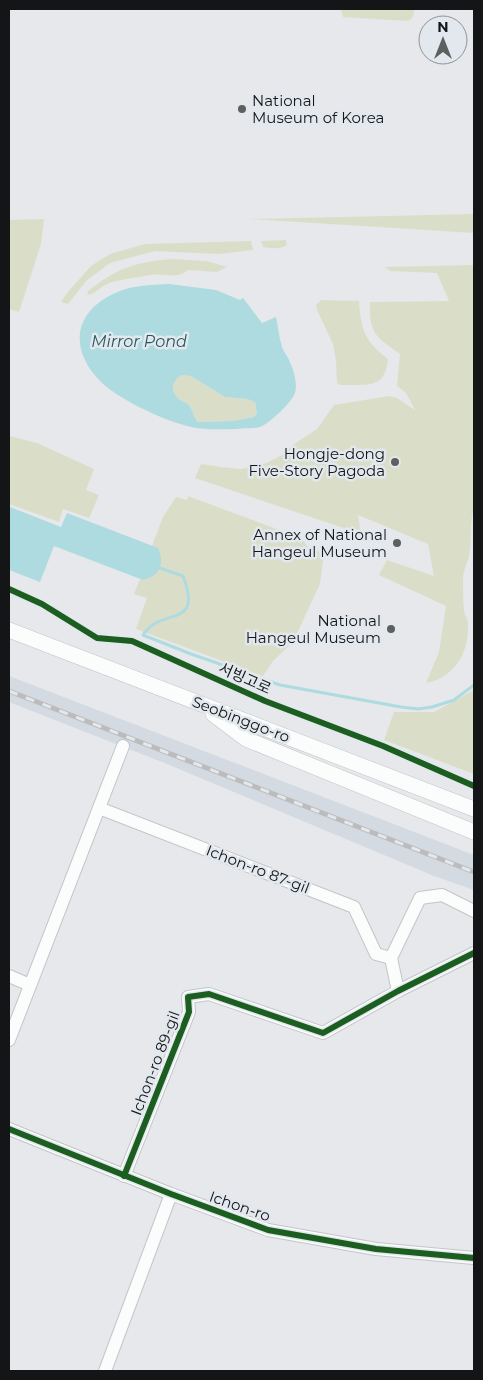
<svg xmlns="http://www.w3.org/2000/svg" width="483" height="1380" viewBox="0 0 483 1380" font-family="Montserrat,'Noto Sans KR',sans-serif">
	<rect width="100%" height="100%" fill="#e6e8eb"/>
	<!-- built -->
	<path fill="#d4dae2" d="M 9,676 L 474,855 L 474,890 L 434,876 L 167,764 L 9,702 Z"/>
	<!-- green -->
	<g fill="#dadec9">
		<path d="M 341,9 L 414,9 C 414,14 413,19 408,21 L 343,17 Z"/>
		<path d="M 474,214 L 474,233 L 249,219 Z"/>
		<path d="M 44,219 L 41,244 L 19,312 L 9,309 L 9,220 Z"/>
		<path d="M 286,240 L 287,245 C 281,250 270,248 263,247 L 261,241 Z"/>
		<path d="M 251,241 L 253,250 L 218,254 L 155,251 L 110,263 L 86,281 L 68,304 L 61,302 L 67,293 L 91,266 L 110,254 L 145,244 Z"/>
		<path d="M 171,259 L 207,261 L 227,267 L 217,272 L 188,270 C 177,280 163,273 150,275 C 140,277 116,280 107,284 C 100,287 96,294 87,295 L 88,291 C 118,268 132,263 171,259 Z"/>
		<path d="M 474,265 L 474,507 C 469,524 472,540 469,556 C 467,564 463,571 463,579 C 463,589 463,600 464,609 C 464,615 468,618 468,624 C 469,653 455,677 426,683 L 439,652 L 446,606 L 379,575 L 387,560 L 434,576 L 428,544 L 358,515 L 361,534 L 195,478 L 201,464 L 221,467 L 241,469 L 267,463 L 282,455 L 294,444 L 317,429 L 334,405 L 389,396 L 397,398 L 415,410 L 406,393 L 397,386 L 400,354 C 376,337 369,334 370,302 L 449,301 L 437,273 L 390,271 L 385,267 Z"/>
		<path d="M 321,300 L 359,301 C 361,329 364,341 388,359 C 385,391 365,384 340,385 L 337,383 L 336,361 L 333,344 L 317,310 L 316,305 Z"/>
		<path d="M 182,375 L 191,376 L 225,397 L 247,399 L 255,402 L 257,413 L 254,417 L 233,421 L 198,422 C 193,417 193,409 188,404 C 185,402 180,401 178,398 C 169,390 173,380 182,375 Z"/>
		<path d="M 9,436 L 37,443 L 94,469 L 86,490 L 99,495 L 89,518 L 63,509 L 59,522 L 9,504 Z"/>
		<path d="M 188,496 L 282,531 L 303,540 L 308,547 L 324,553 L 320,584 L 293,642 L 273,661 L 263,676 L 136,629 L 147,598 L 134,594 L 140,579 L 143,580 L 158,549 L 152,546 L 163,517 L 176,497 L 187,500 Z"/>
		<path d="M 474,690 L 474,774 L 384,740 L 394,712 L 434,712 Z"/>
	</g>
	<!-- water -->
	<g fill="#aedbe0" fill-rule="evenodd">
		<path d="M 169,284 L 216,290 L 240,300 L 243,298 L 262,323 L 276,317 C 278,327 279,337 282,347 C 283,351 287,355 289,360 C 293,368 298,383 295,393 C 292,402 269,424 260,427 C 253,429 244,428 237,429 C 223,429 210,430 196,428 C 171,424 119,400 101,382 C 67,348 74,309 120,291 C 135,285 152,285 169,284 ZM 182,375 L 191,376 L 225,397 L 247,399 L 255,402 L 257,413 L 254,417 L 233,421 L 198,422 C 193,417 193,409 188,404 C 185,402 180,401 178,398 C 169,390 173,380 182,375 Z"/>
		<path d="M 10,507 L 61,527 L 67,513 L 158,548 C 165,563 160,577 143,580 L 54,546 L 40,582 L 9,570 Z"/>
	</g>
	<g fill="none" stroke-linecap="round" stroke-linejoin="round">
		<!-- stream -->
		<path stroke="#aedbe0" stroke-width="3" d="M 160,568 L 183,576 C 204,630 161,606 143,635 L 191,654 L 280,685 L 401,707 L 418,709 L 432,707 L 454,700 L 474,685"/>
		<!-- minor casing -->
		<g stroke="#c3c5c7" stroke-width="14">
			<g id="minor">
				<path d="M 99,808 L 354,907 L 376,954 L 391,958"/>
				<path d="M 9,976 L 30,985"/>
				<path d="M 398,991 L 391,958 L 420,898 L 442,895 L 474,911"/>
				<path d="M 9,1040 L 123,746"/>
				<path d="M 9,1129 L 171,1194 L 268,1230 L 376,1249 L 474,1258"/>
				<path d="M 124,1176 L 189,1012 L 188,997 L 209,994 L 323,1033 L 398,991 L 474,953"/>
				<path d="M 105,1371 L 171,1194"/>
			</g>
		</g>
		<!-- major casing -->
		<g stroke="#c3c5c7" stroke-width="16">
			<g id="major">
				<path d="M 9,630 L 474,809"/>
				<path d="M 213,714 L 246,739 L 474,832"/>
			</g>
		</g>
		<!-- minor -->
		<use href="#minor" stroke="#fbfcfc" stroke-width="12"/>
		<!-- major -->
		<use href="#major" stroke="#fbfcfc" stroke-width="15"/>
		<!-- rail casing -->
		<g stroke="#bcbcbc" stroke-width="5">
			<path id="rail" d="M 9,691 L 474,872"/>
		</g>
		<!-- rail -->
		<use href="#rail" stroke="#e3e8ee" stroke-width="3" stroke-dasharray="9" stroke-linecap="butt"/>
		<!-- cycleway casing -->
		<g stroke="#e3e8ee" stroke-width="9">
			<g id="cycleway">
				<path d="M 9,589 L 42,604 L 97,638 L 132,641 L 265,701 L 383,746 L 474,786"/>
				<path d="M 9,1129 L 171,1194 L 268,1230 L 376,1249 L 474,1258"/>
				<path d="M 124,1176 L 189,1012 L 188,997 L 209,994 L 323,1033 L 398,991 L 474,953"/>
			</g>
		</g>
		<!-- cycleway -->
		<use href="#cycleway" stroke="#1b5e20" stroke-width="6"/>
	</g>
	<!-- markers -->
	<g fill="#5d5f61" stroke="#e3e8ee" stroke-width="2">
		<circle cx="242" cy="109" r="5"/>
		<circle cx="395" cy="462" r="5"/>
		<circle cx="397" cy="543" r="5"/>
		<circle cx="391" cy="629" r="5"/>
	</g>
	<g text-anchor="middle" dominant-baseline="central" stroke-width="5" stroke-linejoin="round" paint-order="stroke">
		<!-- poi labels -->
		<g font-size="15" fill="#131517" stroke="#e3e8ee" text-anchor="end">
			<text x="252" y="100" text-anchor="start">National<tspan x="252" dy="17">Museum of Korea</tspan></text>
			<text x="385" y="453">Hongje-dong<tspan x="385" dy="17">Five-Story Pagoda</tspan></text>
			<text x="387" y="534">Annex of National<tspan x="387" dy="17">Hangeul Museum</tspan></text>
			<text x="381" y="620">National<tspan x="381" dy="17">Hangeul Museum</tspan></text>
		</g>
		<!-- street labels -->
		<g font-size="15" fill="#131517" stroke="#e3e8ee">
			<text transform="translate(245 678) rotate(24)">서빙고로</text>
			<text transform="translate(241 719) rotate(21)">Seobinggo-ro</text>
			<text transform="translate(258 869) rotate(21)">Ichon-ro 87-gil</text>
			<text transform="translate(155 1063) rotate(-69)">Ichon-ro 89-gil</text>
			<text transform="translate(240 1206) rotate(19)">Ichon-ro</text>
		</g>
		<!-- water labels -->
		<g font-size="16" font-style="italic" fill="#23595e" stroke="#e3e8ee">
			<text x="139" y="341">Mirror Pond</text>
		</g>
	</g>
	<!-- border -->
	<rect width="483" height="1380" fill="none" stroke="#131517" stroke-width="20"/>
	<!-- north arrow -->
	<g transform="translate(443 40)"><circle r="24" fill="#e3e8ee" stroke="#909498"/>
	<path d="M0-4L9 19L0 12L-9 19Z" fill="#5d5f61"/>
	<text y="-8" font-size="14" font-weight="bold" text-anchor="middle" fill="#131517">N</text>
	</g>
</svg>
